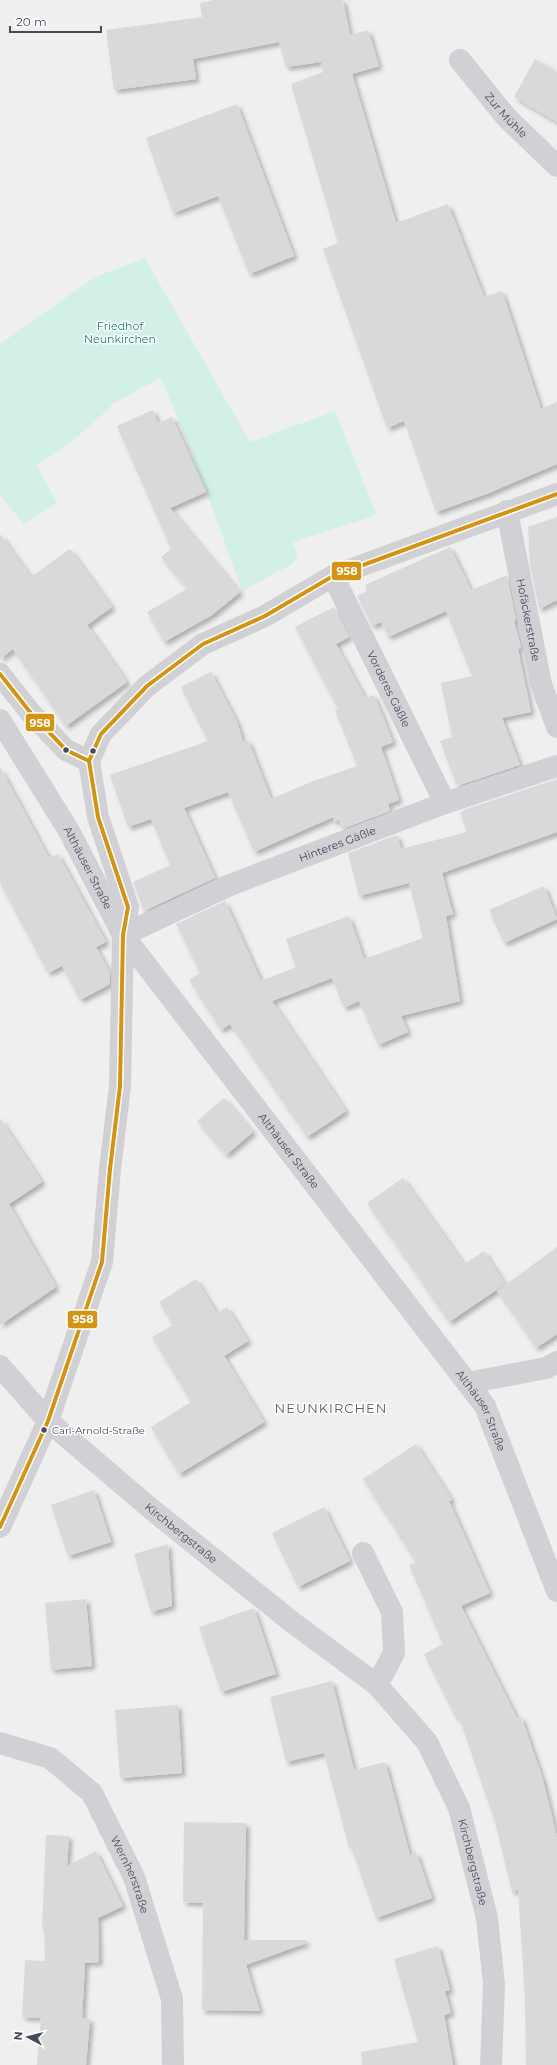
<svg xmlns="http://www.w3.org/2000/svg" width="557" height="2065" viewBox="0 0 557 2065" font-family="Montserrat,sans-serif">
	<defs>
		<filter id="shadow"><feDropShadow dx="3.5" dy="3.5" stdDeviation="2" flood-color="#0004"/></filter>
	</defs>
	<rect width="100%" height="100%" fill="#f0efef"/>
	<!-- green -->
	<path fill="#d2f0e7" d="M 145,258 L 250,442 L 335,411 L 377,515 L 293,542 L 298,556 L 292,564 L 242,591 L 206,490 L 161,378 L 114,403 L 100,417 L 65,447 L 37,465 L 57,503 L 24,524 L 0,495 L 0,344 L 95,277 Z"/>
	<!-- building -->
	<g fill="#d9d8db" filter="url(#shadow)">
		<path d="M 214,0 L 343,0 L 350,35 L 368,30 L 379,66 L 352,74 L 396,223 L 448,204 L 484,297 L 502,291 L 541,409 L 557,402 L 557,464 L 489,493 L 436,512 L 404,421 L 387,428 L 323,249 L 338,243 L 291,84 L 323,72 L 321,62 L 286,67 L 279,42 L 193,59 L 196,79 L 114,90 L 106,30 L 202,17 L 200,3 Z"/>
		<path d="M 535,59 L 557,72 L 557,122 L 514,97 Z"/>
		<path d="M 237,104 L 294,256 L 249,274 L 218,196 L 173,213 L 146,138 Z"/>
		<path d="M 153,410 L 158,423 L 172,417 L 206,492 L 170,508 L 240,592 L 212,615 L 164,642 L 147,612 L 187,589 L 161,557 L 171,549 L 117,426 Z"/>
		<path d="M 557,517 L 557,600 L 539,609 L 530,565 L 528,527 Z"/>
		<path d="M 0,534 L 31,577 L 70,549 L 112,607 L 87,625 L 127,682 L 66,726 L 13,649 L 0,659 Z"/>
		<path d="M 450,547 L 471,590 L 507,575 L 516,620 L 514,621 L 521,648 L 518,649 L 531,712 L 502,718 L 520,765 L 457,786 L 440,741 L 452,737 L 441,683 L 472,676 L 446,611 L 388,637 L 381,622 L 372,626 L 357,596 L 367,591 L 365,585 Z"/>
		<path d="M 334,607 L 349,637 L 336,644 L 365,698 L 374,695 L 393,742 L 381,747 L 399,800 L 388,804 L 390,811 L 342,829 L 339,820 L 334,822 L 333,817 L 254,852 L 228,792 L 184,808 L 215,878 L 144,911 L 133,882 L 170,865 L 151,819 L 128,827 L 110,775 L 208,741 L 181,687 L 211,672 L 237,722 L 243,742 L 248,740 L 271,799 L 308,783 L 357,766 L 335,710 L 338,709 L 295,627 Z"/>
		<path d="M 0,767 L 49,858 L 58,854 L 106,942 L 96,947 L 110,973 L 110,984 L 80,1000 L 62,966 L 48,973 L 0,883 Z"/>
		<path d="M 557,779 L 557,832 L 442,873 L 453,914 L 446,916 L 460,1001 L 401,1016 L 408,1032 L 378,1045 L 359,1001 L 344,1008 L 332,978 L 272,1001 L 346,1111 L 307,1137 L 230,1024 L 221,1030 L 189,980 L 200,973 L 176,924 L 225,901 L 261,981 L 296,967 L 286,939 L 349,916 L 364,959 L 423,938 L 409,883 L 359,896 L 348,853 L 397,835 L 401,849 L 467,832 L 460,813 L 466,809 Z"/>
		<path d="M 544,886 L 557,919 L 504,943 L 489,910 Z"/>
		<path d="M 224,1098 L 253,1132 L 226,1155 L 197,1121 Z"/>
		<path d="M 0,1118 L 42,1182 L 9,1204 L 56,1287 L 0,1325 Z"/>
		<path d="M 403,1178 L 464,1264 L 484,1251 L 505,1284 L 449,1322 L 367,1203 Z"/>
		<path d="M 557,1247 L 557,1334 L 536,1348 L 497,1291 Z"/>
		<path d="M 196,1279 L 217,1313 L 227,1307 L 248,1341 L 224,1356 L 264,1422 L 179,1474 L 151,1427 L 191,1402 L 152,1337 L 173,1325 L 159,1302 Z"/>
		<path d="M 416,1444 L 452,1500 L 449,1501 L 490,1593 L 461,1606 L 517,1718 L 521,1716 L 543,1780 L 557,1837 L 557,2065 L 526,2065 L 525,1998 L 518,1890 L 512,1892 L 495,1822 L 459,1717 L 456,1718 L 424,1654 L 443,1644 L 409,1565 L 416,1562 L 363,1479 Z"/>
		<path d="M 94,1490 L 111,1542 L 68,1556 L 51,1505 Z"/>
		<path d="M 324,1507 L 350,1561 L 298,1587 L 272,1533 Z"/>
		<path d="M 168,1544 L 172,1606 L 151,1612 L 134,1554 Z"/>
		<path d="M 86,1599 L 92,1666 L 51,1670 L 45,1603 Z"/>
		<path d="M 254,1608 L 276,1674 L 221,1692 L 199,1627 Z"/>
		<path d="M 332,1681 L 354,1770 L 385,1762 L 410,1855 L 416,1852 L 432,1898 L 376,1918 L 351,1847 L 349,1848 L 324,1753 L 286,1762 L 270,1697 Z"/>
		<path d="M 178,1705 L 182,1773 L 120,1778 L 115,1710 Z"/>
		<path d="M 184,1822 L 246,1823 L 244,1940 L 306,1940 L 306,1943 L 246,1965 L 260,2011 L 202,2010 L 203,1903 L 183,1902 Z"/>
		<path d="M 46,1835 L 69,1836 L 67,1866 L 96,1851 L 123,1906 L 98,1918 L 99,1962 L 85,1963 L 82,2018 L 90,2019 L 86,2065 L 37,2065 L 41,2018 L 22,2017 L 25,1960 L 45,1961 L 44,1929 L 42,1929 Z"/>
		<path d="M 438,1946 L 450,1990 L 445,1991 L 451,2013 L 444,2015 L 453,2065 L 362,2065 L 361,2052 L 418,2042 L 394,1959 Z"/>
	</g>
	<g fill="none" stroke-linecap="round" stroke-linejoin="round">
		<!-- minor -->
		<g stroke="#d0d0d5" stroke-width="22">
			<path id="s1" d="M 460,60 L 507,118 L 557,166"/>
			<path id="s2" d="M 507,511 L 541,684 L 557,727"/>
			<path id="s3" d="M 333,576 L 445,803"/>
			<path d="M 0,674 L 30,712 L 66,750 L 89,761"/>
			<path id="s4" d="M 0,720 L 69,831 L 123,935 L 485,1406 L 557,1591"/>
			<path id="s5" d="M 123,935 L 230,885 L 445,803 L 557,766"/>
			<path id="s6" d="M 0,1366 L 48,1421 L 150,1508 L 292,1622 L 377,1685 L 427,1742 L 459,1808 L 487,1918 L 494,1984 L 491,2065"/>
			<path d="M 468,1383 L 546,1368 L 557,1362"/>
			<path d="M 0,1527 L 48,1421 L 102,1262 L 110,1169 L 120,1086 L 123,935 L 128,907 L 98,817 L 89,761 L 101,734 L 147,686 L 203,644 L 265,616 L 333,576 L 557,494"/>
			<path d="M 363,1553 L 392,1612 L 394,1653 L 377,1685"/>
			<path id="s7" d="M 0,1743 L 50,1758 L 92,1793 L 134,1877 L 172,1999 L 173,2065"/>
		</g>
		<!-- bus-1 casing -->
		<g stroke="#fff" stroke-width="7">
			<g id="bus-1">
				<path d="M 0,674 L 30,712 L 66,750 L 89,761"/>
				<path d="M 0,1527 L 48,1421 L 102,1262 L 110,1169 L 120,1086 L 123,935 L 128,907 L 98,817 L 89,761 L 101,734 L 147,686 L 203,644 L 265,616 L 333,576 L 557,494"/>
			</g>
		</g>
		<!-- bus-1 -->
		<use href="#bus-1" stroke="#d39413" stroke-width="4"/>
	</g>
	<!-- markers -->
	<g fill="#454b5d" stroke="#fff" stroke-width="1.5">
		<circle cx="66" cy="750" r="3.5"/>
		<circle cx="93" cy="751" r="3.5"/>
		<circle cx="44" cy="1430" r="3.5"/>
	</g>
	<g text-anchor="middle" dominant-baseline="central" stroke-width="3" stroke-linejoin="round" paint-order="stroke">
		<!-- bus labels -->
		<g font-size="10" fill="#454b5d" stroke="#fff" text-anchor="start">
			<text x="52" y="1430">Carl-Arnold-Straße</text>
		</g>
		<!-- street labels -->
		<g font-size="11" fill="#454b5d" stroke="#fff">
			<text stroke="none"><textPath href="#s1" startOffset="72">Zur Mühle</textPath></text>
			<text stroke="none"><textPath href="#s2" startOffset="111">Hofäckerstraße</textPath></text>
			<text stroke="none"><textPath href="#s3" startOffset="126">Vorderes Gäßle</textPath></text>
			<text stroke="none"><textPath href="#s5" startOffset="233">Hinteres Gäßle</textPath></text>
			<text stroke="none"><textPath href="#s4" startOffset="172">Althäuser Straße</textPath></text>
			<text stroke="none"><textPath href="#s4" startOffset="520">Althäuser Straße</textPath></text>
			<text stroke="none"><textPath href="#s4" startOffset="844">Althäuser Straße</textPath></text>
			<text stroke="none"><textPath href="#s6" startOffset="247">Kirchbergstraße</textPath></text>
			<text stroke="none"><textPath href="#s6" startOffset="700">Kirchbergstraße</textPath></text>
			<text stroke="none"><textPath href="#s7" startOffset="197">Wernherstraße</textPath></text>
		</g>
		<!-- park labels -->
		<g font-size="11" fill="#12836c" stroke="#fff">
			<text x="120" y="326">Friedhof<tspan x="120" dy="13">Neunkirchen</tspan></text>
		</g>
		<!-- quarter labels -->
		<g font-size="13" letter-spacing="1" fill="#5b5c64" stroke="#fff">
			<text x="331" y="1408">NEUNKIRCHEN</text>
		</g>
	</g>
	<g stroke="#fff" stroke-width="1.5">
		<rect x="331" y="561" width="31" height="20" rx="4" fill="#d39413"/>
		<rect x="25" y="713" width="30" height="19" rx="4" fill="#d39413"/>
		<rect x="67" y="1310" width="31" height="19" rx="4" fill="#d39413"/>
	</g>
	<g font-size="11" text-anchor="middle" font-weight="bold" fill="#fff">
		<text x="347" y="575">958</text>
		<text x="40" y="727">958</text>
		<text x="83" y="1323">958</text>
	</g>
	<!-- north arrow -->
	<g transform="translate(28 2037) rotate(277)" stroke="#ffffff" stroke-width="3" paint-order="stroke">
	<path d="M0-3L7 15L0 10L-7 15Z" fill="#454b5d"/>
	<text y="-6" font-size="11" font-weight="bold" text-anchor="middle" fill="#454b5d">N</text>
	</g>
	<!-- scale -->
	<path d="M10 26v6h91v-6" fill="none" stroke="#454b5d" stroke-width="2"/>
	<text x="16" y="26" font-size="12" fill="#454b5d" stroke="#ffffff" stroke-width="3" paint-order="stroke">20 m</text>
</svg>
